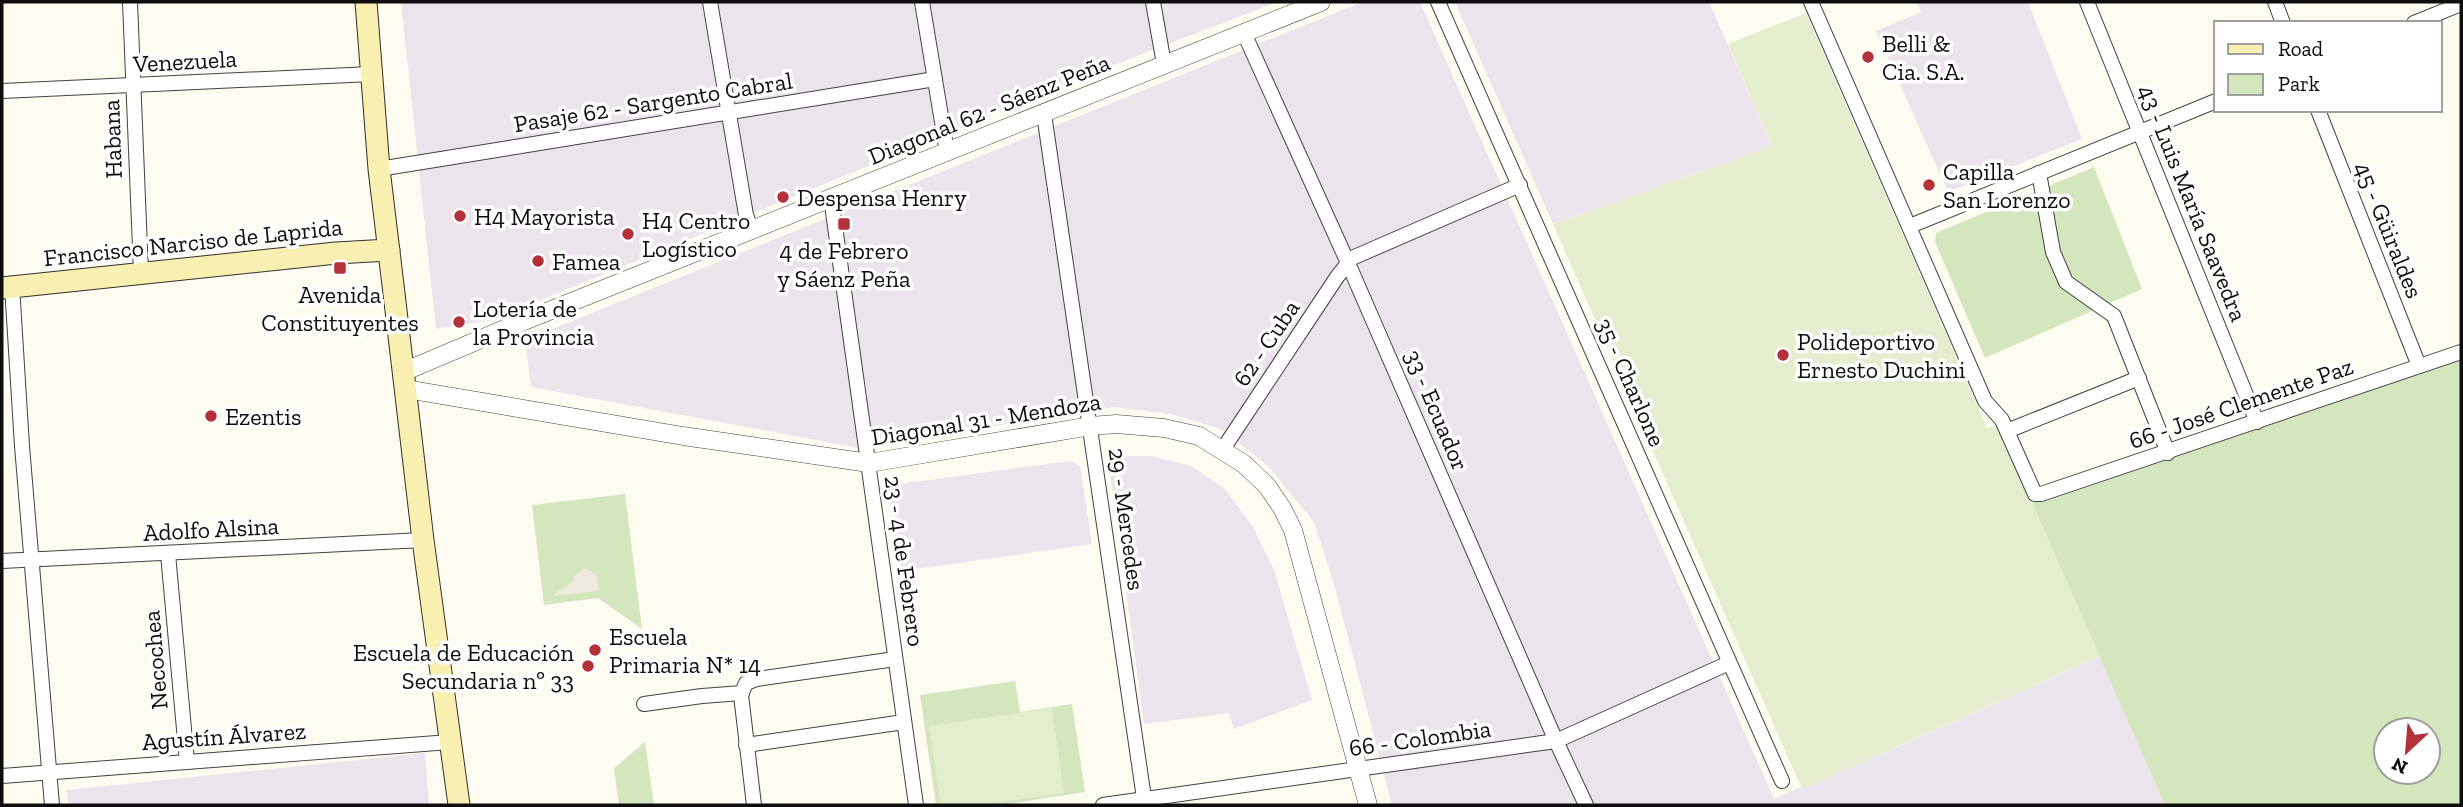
<svg xmlns="http://www.w3.org/2000/svg" width="2463" height="807" viewBox="0 0 2463 807" font-family="'Zilla Slab',serif">
	<rect width="100%" height="100%" fill="#fefbf1"/>
	<!-- industrial -->
	<g fill="#ebe4ec">
		<path d="M 401,2 L 1277,2 L 1137,56 L 492,320 L 436,329 Z"/>
		<path d="M 1362,2 L 1420,2 L 1774,799 L 1879,751 L 1881,754 L 2100,656 L 2165,805 L 1392,805 L 1334,584 L 1314,522 L 1269,467 L 1221,429 L 1171,414 L 1114,407 L 859,448 L 531,387 L 525,340 Z"/>
		<path d="M 1455,2 L 1709,2 L 1772,146 L 1553,224 Z"/>
		<path d="M 1917,2 L 2028,2 L 2082,139 L 1948,192 L 1876,31 L 1921,12 Z"/>
		<path d="M 1119,456 L 1151,456 L 1191,466 L 1225,489 L 1253,527 L 1274,570 L 1312,700 L 1234,729 L 1229,713 L 1144,724 L 1109,466 Z"/>
		<path d="M 1071,461 L 1080,466 L 1092,544 L 902,571 L 887,493 L 892,485 Z"/>
		<path d="M 425,753 L 429,805 L 68,805 L 67,790 Z"/>
	</g>
	<!-- green -->
	<g fill="#d3e6bd" fill-rule="evenodd">
		<path d="M 2094,167 L 2142,289 L 1985,358 L 1935,242 L 1936,233 Z"/>
		<path d="M 2461,360 L 2461,805 L 2165,805 L 2032,503 ZM 2386,730 L 2428,730 L 2428,772 L 2386,772 Z"/>
		<path d="M 625,494 L 642,629 L 598,598 L 544,605 L 532,505 Z"/>
		<path d="M 1015,681 L 1020,712 L 1072,704 L 1085,792 L 1001,805 L 936,805 L 920,695 Z"/>
		<path d="M 645,742 L 654,805 L 619,805 L 614,768 Z"/>
	</g>
	<!-- pitch -->
	<g fill="#e4eece">
		<path d="M 1806,13 L 1987,428 L 1997,425 L 2100,656 L 1802,789 L 1553,224 L 1772,146 L 1728,44 Z"/>
		<path d="M 1052,708 L 1064,793 L 978,805 L 941,805 L 929,726 Z"/>
	</g>
	<!-- plaza -->
	<path fill="#eeeae0" d="M 584,568 L 596,574 L 599,591 L 552,596 L 574,580 L 574,576 Z"/>
	<g fill="none" stroke-linecap="round" stroke-linejoin="round">
		<!-- minor casing -->
		<g stroke="#414141" stroke-width="16">
			<g id="minor">
				<path d="M 130,2 L 141,273"/>
				<path d="M 710,2 L 746,215 L 752,231"/>
				<path d="M 922,2 L 947,152"/>
				<path d="M 1153,2 L 1164,64"/>
				<path d="M 1438,2 L 1782,781"/>
				<path d="M 1811,2 L 1985,401 L 2002,420 L 2035,494 L 2041,494 L 2461,352"/>
				<path d="M 2087,2 L 2257,422"/>
				<path d="M 2275,2 L 2283,23"/>
				<path d="M 2414,23 L 2461,4"/>
				<path d="M 1244,33 L 1348,263 L 1556,741 L 1586,805"/>
				<path d="M 2,91 L 371,74"/>
				<path d="M 2318,110 L 2419,366"/>
				<path d="M 1044,114 L 1145,805"/>
				<path d="M 379,169 L 935,79"/>
				<path d="M 2039,173 L 2053,252 L 2066,282 L 2114,316 L 2168,453"/>
				<path d="M 831,198 L 916,805"/>
				<path d="M 1910,226 L 2216,101"/>
				<path d="M 12,286 L 22,446 L 52,805"/>
				<path d="M 2007,431 L 2139,378"/>
				<path d="M 1223,449 L 1337,277 L 1352,258 L 1520,185"/>
				<path d="M 168,554 L 187,762"/>
				<path d="M 2,561 L 423,540"/>
				<path d="M 644,704 L 702,696 L 742,693"/>
				<path d="M 746,745 L 904,722"/>
				<path d="M 2,776 L 450,742"/>
				<path d="M 754,805 L 741,695 L 746,683 L 757,679 L 895,659"/>
				<path d="M 1103,805 L 1556,741 L 1729,663"/>
			</g>
		</g>
		<!-- tertiary casing -->
		<g stroke="#414141" stroke-width="19">
			<g id="tertiary">
				<path d="M 403,372 L 519,323 L 1321,2"/>
				<path d="M 406,389 L 683,436 L 869,463 L 1091,426 L 1116,424 L 1164,428 L 1199,436 L 1244,464 L 1267,486 L 1282,508 L 1293,530 L 1368,805"/>
			</g>
		</g>
		<!-- secondary casing -->
		<g stroke="#303030" stroke-width="23">
			<g id="secondary">
				<path d="M 366,2 L 379,169 L 393,285 L 423,540 L 459,805"/>
				<path d="M 2,288 L 336,253 L 389,250"/>
			</g>
		</g>
		<!-- minor -->
		<use href="#minor" stroke="#fff" stroke-width="14"/>
		<!-- tertiary -->
		<use href="#tertiary" stroke="#fff" stroke-width="18"/>
		<!-- secondary -->
		<use href="#secondary" stroke="#f9efb1" stroke-width="21"/>
	</g>
	<!-- markers -->
	<g fill="#b4313a" stroke="#fff" stroke-width="2.5">
		<circle cx="1868" cy="57" r="7"/>
		<circle cx="1929" cy="185" r="7"/>
		<circle cx="783" cy="197" r="7"/>
		<circle cx="460" cy="216" r="7"/>
		<rect x="837" y="217" width="14" height="14" rx="3.5"/>
		<circle cx="628" cy="234" r="7"/>
		<circle cx="538" cy="261" r="7"/>
		<rect x="333" y="261" width="14" height="14" rx="3.5"/>
		<circle cx="459" cy="322" r="7"/>
		<circle cx="1783" cy="355" r="7"/>
		<circle cx="211" cy="416" r="7"/>
		<circle cx="595" cy="650" r="7"/>
		<circle cx="588" cy="666" r="7"/>
	</g>
	<g text-anchor="middle" dominant-baseline="central" stroke-width="7" stroke-linejoin="round" paint-order="stroke">
		<!-- poi labels -->
		<g font-size="24" fill="#0e0e0e" stroke="#fff" text-anchor="start">
			<text x="1882" y="43">Belli &amp;<tspan x="1882" dy="28">Cia. S.A.</tspan></text>
			<text x="1943" y="171">Capilla<tspan x="1943" dy="28">San Lorenzo</tspan></text>
			<text x="797" y="197">Despensa Henry</text>
			<text x="474" y="216">H4 Mayorista</text>
			<text x="642" y="220">H4 Centro<tspan x="642" dy="28">Logístico</tspan></text>
			<text x="844" y="250" text-anchor="middle">4 de Febrero<tspan x="844" dy="28">y Sáenz Peña</tspan></text>
			<text x="552" y="261">Famea</text>
			<text x="340" y="294" text-anchor="middle">Avenida<tspan x="340" dy="28">Constituyentes</tspan></text>
			<text x="473" y="308">Lotería de<tspan x="473" dy="28">la Provincia</tspan></text>
			<text x="1797" y="341">Polideportivo<tspan x="1797" dy="28">Ernesto Duchini</tspan></text>
			<text x="225" y="416">Ezentis</text>
			<text x="609" y="636">Escuela<tspan x="609" dy="28">Primaria N* 14</tspan></text>
			<text x="574" y="652" text-anchor="end">Escuela de Educación<tspan x="574" dy="28">Secundaria nº 33</tspan></text>
		</g>
		<!-- street labels -->
		<g font-size="24" fill="#0e0e0e" stroke="#fff">
			<text transform="translate(185 61) rotate(-3)">Venezuela</text>
			<text transform="translate(653 102) rotate(-9)">Pasaje 62 - Sargento Cabral</text>
			<text transform="translate(989 109) rotate(-22)">Diagonal 62 - Sáenz Peña</text>
			<text transform="translate(112 139) rotate(-92)">Habana</text>
			<text transform="translate(2193 203) rotate(68)">43 - Luis María Saavedra</text>
			<text transform="translate(2389 230) rotate(68)">45 - Güiraldes</text>
			<text transform="translate(193 242) rotate(-6)">Francisco Narciso de Laprida</text>
			<text transform="translate(1266 343) rotate(-56)">62 - Cuba</text>
			<text transform="translate(1631 382) rotate(66)">35 - Charlone</text>
			<text transform="translate(2241 403) rotate(-19)">66 - José Clemente Paz</text>
			<text transform="translate(1437 410) rotate(67)">33 - Ecuador</text>
			<text transform="translate(986 419) rotate(-9)">Diagonal 31 - Mendoza</text>
			<text transform="translate(1127 519) rotate(82)">29 - Mercedes</text>
			<text transform="translate(211 529) rotate(-3)">Adolfo Alsina</text>
			<text transform="translate(905 561) rotate(82)">23 - 4 de Febrero</text>
			<text transform="translate(155 660) rotate(-95)">Necochea</text>
			<text transform="translate(224 736) rotate(-4)">Agustín Álvarez</text>
			<text transform="translate(1420 738) rotate(-8)">66 - Colombia</text>
		</g>
	</g>
	<!-- border -->
	<rect width="2463" height="807" fill="none" stroke="#0e0e0e" stroke-width="7"/>
	<!-- legend -->
	<rect x="2214" y="21" width="228" height="91" fill="#ffffff" stroke="#9f9f9f" stroke-width="2"/>
	<rect x="2228" y="44" width="35" height="10" fill="#f9efb1" stroke="#9f9f9f" stroke-width="2"/>
	<text x="2278" y="56" font-size="21" fill="#0e0e0e">Road</text>
	<rect x="2228" y="74" width="35" height="21" fill="#d3e6bd" stroke="#9f9f9f" stroke-width="2"/>
	<text x="2278" y="91" font-size="21" fill="#0e0e0e">Park</text>
	<!-- north arrow -->
	<g transform="translate(2407 751) rotate(206)"><circle r="33" fill="#ffffff" stroke="#9f9f9f" stroke-width="2"/>
	<path d="M0-5L12 26L0 18L-12 26Z" fill="#b4313a"/>
	<text y="-10" font-size="19" font-weight="bold" text-anchor="middle" fill="#0e0e0e">N</text>
	</g>
</svg>
